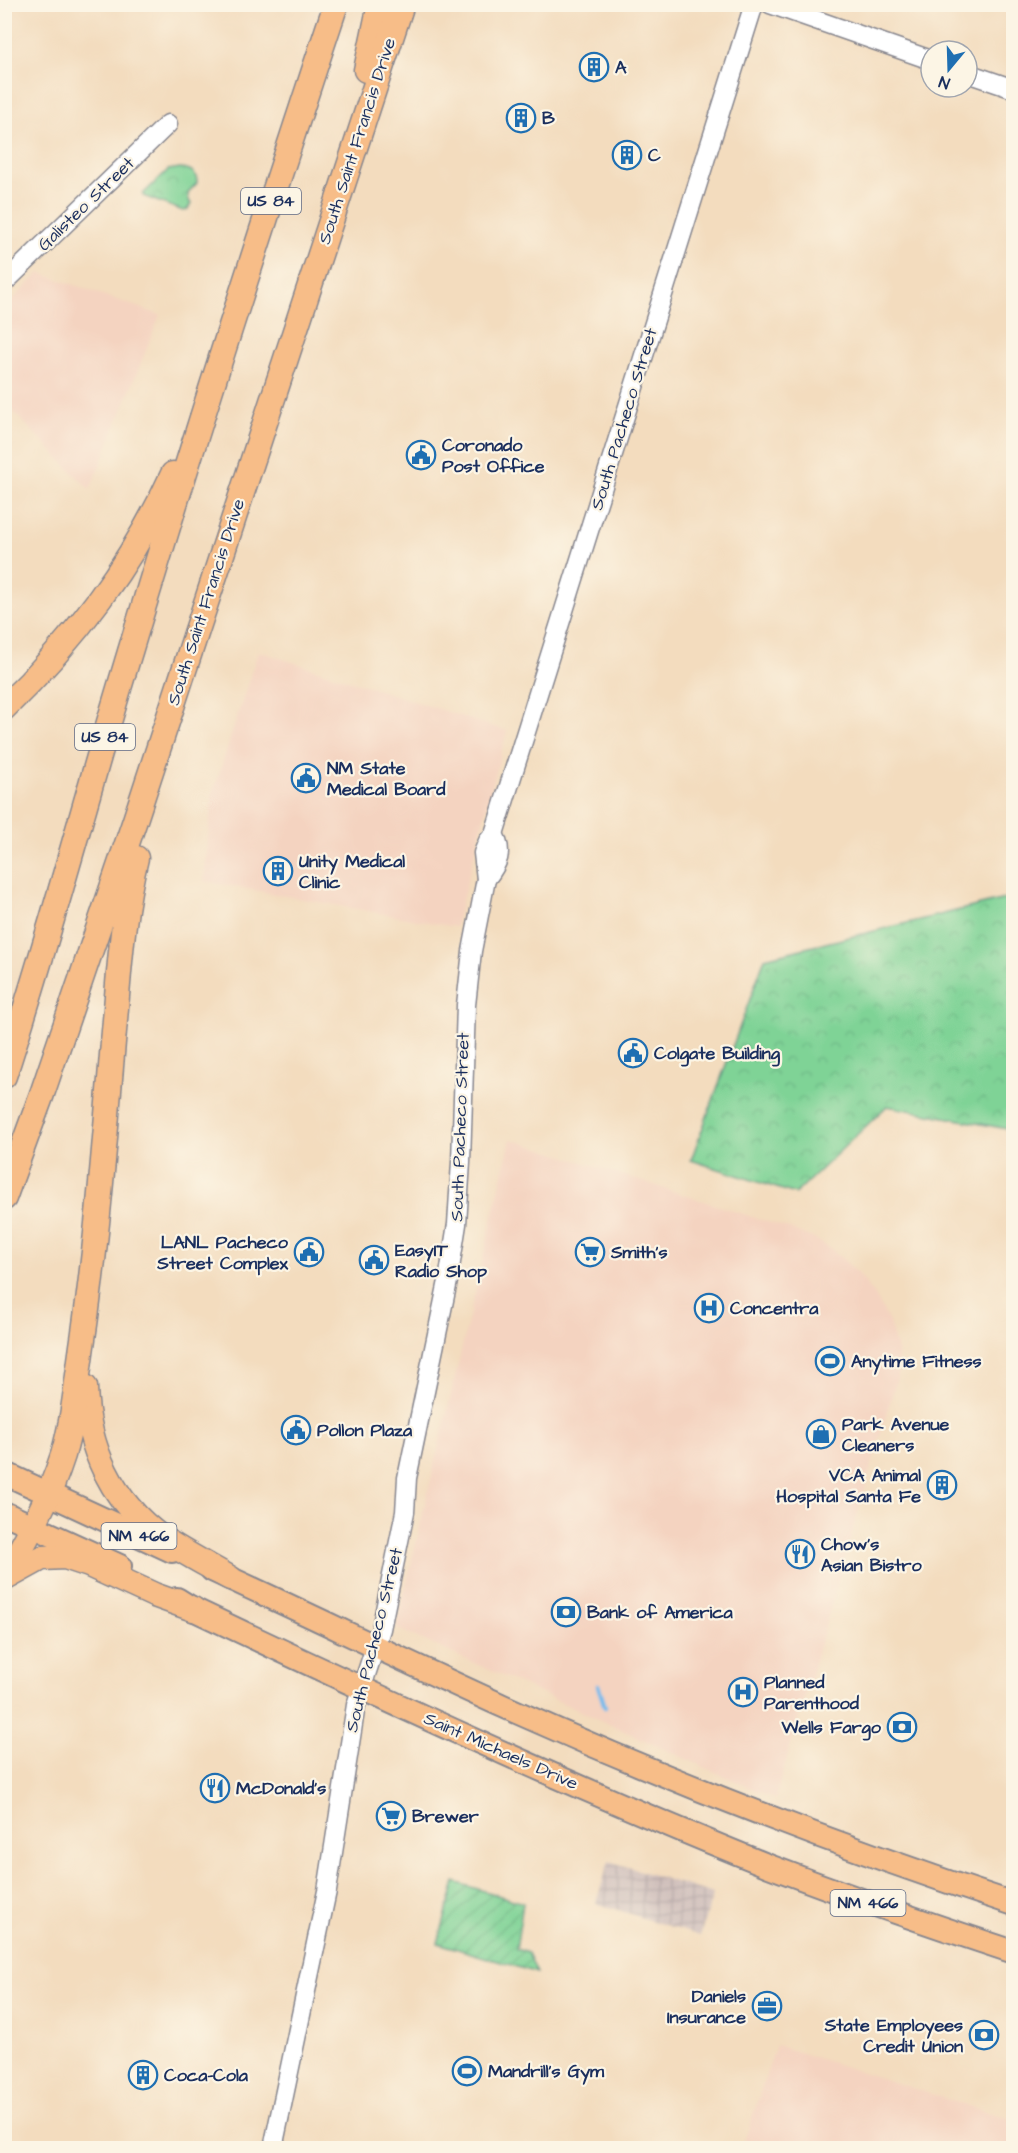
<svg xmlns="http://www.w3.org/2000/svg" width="1018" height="2153" viewBox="0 0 1018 2153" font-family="'Architects Daughter',sans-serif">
	<defs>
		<pattern id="industrial-grid" width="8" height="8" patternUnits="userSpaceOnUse" patternTransform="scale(1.5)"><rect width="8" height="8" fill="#d0c0bc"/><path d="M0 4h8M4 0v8" fill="none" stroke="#b2a5a4"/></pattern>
		<pattern id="park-crowns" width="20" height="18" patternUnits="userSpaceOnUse" patternTransform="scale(1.5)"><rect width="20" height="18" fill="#7fd396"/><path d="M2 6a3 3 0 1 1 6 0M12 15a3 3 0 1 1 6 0" fill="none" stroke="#6db584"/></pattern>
		<pattern id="garden-furrows" width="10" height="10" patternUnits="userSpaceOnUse" patternTransform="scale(1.5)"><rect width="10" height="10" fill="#7fd396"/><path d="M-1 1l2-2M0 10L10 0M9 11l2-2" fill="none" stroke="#6db584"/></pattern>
	</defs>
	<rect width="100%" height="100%" fill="#fcf5e5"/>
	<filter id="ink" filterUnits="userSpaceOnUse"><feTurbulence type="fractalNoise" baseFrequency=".0167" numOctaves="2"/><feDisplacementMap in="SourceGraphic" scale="12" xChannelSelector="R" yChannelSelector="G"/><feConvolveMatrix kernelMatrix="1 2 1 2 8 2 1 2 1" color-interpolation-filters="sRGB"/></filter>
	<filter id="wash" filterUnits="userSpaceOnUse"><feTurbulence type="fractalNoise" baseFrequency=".008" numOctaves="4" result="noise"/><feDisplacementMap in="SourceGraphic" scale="24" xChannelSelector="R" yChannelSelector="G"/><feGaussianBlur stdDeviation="1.35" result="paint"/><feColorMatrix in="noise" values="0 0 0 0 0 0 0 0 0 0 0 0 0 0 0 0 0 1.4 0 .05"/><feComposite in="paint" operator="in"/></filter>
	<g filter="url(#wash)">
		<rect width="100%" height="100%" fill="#f3dcbe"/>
		<!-- built -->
		<g fill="#f4d3c0">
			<path d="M 40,273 L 160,315 L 90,490 L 5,403 L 5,307 Z"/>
			<path d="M 258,651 L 507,731 L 455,927 L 204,881 L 212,796 Z"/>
			<path d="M 511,1139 L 793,1230 L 815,1239 L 831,1249 L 858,1273 L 875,1295 L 889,1322 L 898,1354 L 897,1378 L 775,1799 L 396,1628 Z"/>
			<path d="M 776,2045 L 1013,2120 L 1013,2148 L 742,2148 Z"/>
		</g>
		<!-- industrial -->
		<path fill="url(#industrial-grid)" d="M 609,1861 L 713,1894 L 700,1936 L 596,1903 Z"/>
		<!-- park -->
		<g fill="url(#park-crowns)" stroke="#4d817a" stroke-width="1.5">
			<path d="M 180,168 C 190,169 197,171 197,183 C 190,191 184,193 191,204 L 187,210 L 183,211 L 143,196 L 143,194 L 168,170 Z"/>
			<path d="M 1013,897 L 1013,1130 L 887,1106 L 795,1194 L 691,1160 L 765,958 Z"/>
		</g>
		<!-- garden -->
		<path fill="url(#garden-furrows)" stroke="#4d817a" stroke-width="1.5" d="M 455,1882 L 523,1903 L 516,1949 L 528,1953 L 537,1973 L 438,1943 Z"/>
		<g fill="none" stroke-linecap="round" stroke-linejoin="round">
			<!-- stream -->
			<path stroke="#75bbec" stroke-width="4.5" d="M 598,1685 L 605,1707"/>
		</g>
	</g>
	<g filter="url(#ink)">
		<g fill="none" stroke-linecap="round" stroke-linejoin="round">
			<!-- tertiary casing -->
			<g stroke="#87868e" stroke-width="21">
				<g id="tertiary">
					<path d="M 770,4 L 931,60"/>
					<path d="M 967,73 L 1014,89"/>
					<path d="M 4,283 L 168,124"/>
					<path d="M 486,879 C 498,864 504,852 494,834"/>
					<path d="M 273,2148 L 327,1891 L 356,1705 L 381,1629 L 405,1512 L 407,1478 L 448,1281 L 457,1224 L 461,1162 L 466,1005 L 472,951 L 486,879 L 483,853 L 488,841 L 494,834 L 754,4"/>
				</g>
			</g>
			<!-- primary casing -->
			<g stroke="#87868e" stroke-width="26">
				<g id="primary">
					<path d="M 4,1473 L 172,1551"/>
					<path d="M 4,1513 L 120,1566"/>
					<path d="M 212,1570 C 310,1615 406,1662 503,1706 C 670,1781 840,1847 1014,1904"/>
					<path d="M 177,1599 L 193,1609 C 383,1699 574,1788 769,1866 C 850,1897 932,1925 1014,1952"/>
				</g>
			</g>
			<!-- trunk casing -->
			<g stroke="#87868e" stroke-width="27">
				<g id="trunk">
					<path d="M 366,70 L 380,4"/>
					<path d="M 4,708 C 73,642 134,561 173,474"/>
					<path d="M 4,1076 C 40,967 70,856 102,746 C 175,497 254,251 336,4"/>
					<path d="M 4,1198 L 42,1094 L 135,820 L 402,4"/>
					<path d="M 85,1387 C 87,1448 112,1502 162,1538 C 184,1553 208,1565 230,1578"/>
					<path d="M 4,1578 C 27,1539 49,1499 63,1455 C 74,1418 77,1378 83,1339 C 97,1241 105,1141 113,1042 C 119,981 121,918 136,858"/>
					<path d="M 4,1579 L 42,1558 L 65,1557 L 89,1565 L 154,1595 L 193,1609"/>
				</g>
			</g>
			<!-- tertiary -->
			<use href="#tertiary" stroke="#fff" stroke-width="18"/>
			<!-- primary -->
			<use href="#primary" stroke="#f7bd88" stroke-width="22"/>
			<!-- trunk -->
			<use href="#trunk" stroke="#f7bd88" stroke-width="24"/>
		</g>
	</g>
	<!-- icons -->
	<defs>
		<g id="building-ring" transform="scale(1.5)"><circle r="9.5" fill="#fcf5e5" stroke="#1f6fb2" stroke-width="1.5"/><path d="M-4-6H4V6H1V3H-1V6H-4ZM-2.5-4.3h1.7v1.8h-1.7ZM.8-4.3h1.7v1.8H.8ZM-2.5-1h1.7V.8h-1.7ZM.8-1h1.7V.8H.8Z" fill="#1f6fb2"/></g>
		<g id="civic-ring" transform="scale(1.5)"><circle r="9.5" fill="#fcf5e5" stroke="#1f6fb2" stroke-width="1.5"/><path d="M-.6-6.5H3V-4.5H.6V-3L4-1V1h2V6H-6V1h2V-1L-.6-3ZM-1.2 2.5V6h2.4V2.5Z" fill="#1f6fb2"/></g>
		<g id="supermarket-ring" transform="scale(1.5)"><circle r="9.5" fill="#fcf5e5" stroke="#1f6fb2" stroke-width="1.5"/><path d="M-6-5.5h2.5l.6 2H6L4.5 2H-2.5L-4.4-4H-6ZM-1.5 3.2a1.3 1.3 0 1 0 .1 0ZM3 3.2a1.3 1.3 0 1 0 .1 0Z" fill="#1f6fb2"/></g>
		<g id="hospital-ring" transform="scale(1.5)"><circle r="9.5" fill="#fcf5e5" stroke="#1f6fb2" stroke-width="1.5"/><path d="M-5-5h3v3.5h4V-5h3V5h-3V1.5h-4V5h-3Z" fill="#1f6fb2"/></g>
		<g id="stadium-ring" transform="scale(1.5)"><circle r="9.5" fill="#fcf5e5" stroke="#1f6fb2" stroke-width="1.5"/><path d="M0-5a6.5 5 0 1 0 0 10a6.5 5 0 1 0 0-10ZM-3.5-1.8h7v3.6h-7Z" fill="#1f6fb2"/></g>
		<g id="shop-ring" transform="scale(1.5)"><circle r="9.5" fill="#fcf5e5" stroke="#1f6fb2" stroke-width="1.5"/><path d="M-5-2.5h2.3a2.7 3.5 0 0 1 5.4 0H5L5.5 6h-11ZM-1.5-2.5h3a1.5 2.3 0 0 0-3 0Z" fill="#1f6fb2"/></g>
		<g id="restaurant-ring" transform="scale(1.5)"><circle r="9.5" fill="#fcf5e5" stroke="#1f6fb2" stroke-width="1.5"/><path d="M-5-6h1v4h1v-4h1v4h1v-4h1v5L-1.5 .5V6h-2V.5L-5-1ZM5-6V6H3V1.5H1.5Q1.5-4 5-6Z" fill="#1f6fb2"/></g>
		<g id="bank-ring" transform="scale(1.5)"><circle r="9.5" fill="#fcf5e5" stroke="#1f6fb2" stroke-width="1.5"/><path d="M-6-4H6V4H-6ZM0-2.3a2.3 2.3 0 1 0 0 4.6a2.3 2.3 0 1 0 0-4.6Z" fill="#1f6fb2"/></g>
		<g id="office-ring" transform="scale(1.5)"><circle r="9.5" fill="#fcf5e5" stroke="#1f6fb2" stroke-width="1.5"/><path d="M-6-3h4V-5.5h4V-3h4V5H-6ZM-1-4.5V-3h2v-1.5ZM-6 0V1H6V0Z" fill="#1f6fb2"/></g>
	</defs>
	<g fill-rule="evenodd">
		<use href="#building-ring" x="594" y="67"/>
		<use href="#building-ring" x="521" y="118"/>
		<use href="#building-ring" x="627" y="155"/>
		<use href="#civic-ring" x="421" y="455"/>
		<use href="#civic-ring" x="306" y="778"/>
		<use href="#building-ring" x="278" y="871"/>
		<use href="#civic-ring" x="633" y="1053"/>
		<use href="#civic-ring" x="309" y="1252"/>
		<use href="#supermarket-ring" x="590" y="1252"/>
		<use href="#civic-ring" x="374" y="1260"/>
		<use href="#hospital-ring" x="709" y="1308"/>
		<use href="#stadium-ring" x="830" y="1361"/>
		<use href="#civic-ring" x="296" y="1430"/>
		<use href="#shop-ring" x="821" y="1434"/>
		<use href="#building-ring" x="942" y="1485"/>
		<use href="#restaurant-ring" x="800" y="1554"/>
		<use href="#bank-ring" x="566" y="1612"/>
		<use href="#hospital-ring" x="743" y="1692"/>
		<use href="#bank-ring" x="902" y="1727"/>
		<use href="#restaurant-ring" x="215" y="1788"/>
		<use href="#supermarket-ring" x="391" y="1816"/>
		<use href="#office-ring" x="767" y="2006"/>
		<use href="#bank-ring" x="984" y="2035"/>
		<use href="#stadium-ring" x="467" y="2071"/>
		<use href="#building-ring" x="143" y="2075"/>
	</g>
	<g text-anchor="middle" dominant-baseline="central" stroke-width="4.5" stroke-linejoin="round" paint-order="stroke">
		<!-- shield labels -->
		<g fill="#fcf5e5" stroke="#5e6a86" stroke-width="1.5">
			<rect x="241" y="188" width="60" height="26" rx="4.5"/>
			<rect x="75" y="724" width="60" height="26" rx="4.5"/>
			<rect x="101.5" y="1523" width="75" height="26" rx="4.5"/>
			<rect x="830.5" y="1890" width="75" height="26" rx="4.5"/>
		</g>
		<g font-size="16" font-weight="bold" fill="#1b2f5e">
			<text x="271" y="201">US 84</text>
			<text x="105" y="737">US 84</text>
			<text x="139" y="1536">NM 466</text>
			<text x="868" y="1903">NM 466</text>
		</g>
		<!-- poi labels -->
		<g font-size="18" font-weight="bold" fill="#1b2f5e" stroke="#fcf5e5" text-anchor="start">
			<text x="615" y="67">A</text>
			<text x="542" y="118">B</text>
			<text x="648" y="155">C</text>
			<text x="442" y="445">Coronado<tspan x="442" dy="21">Post Office</tspan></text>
			<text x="327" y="768">NM State<tspan x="327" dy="21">Medical Board</tspan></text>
			<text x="299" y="861">Unity Medical<tspan x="299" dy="21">Clinic</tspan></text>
			<text x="654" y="1053">Colgate Building</text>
			<text x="288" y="1242" text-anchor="end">LANL Pacheco<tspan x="288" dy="21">Street Complex</tspan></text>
			<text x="395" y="1250">EasyIT<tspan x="395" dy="21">Radio Shop</tspan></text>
			<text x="611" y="1252">Smith's</text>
			<text x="730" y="1308">Concentra</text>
			<text x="851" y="1361">Anytime Fitness</text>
			<text x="842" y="1424">Park Avenue<tspan x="842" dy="21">Cleaners</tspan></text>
			<text x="317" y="1430">Pollon Plaza</text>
			<text x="921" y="1475" text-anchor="end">VCA Animal<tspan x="921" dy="21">Hospital Santa Fe</tspan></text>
			<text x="821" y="1544">Chow's<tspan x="821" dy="21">Asian Bistro</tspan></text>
			<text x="587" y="1612">Bank of America</text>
			<text x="764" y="1682">Planned<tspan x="764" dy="21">Parenthood</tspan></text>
			<text x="881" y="1727" text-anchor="end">Wells Fargo</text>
			<text x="236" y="1788">McDonald's</text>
			<text x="412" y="1816">Brewer</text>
			<text x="746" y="1996" text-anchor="end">Daniels<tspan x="746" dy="21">Insurance</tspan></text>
			<text x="963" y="2025" text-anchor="end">State Employees<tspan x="963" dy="21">Credit Union</tspan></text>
			<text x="488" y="2071">Mandrill's Gym</text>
			<text x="164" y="2075">Coca-Cola</text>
		</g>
		<!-- street labels -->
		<g font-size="18" fill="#1b2f5e" stroke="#fcf5e5">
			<text transform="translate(357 141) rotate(-72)">South Saint Francis Drive</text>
			<text transform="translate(86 204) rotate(-44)">Galisteo Street</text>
			<text transform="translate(624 419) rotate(-73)">South Pacheco Street</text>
			<text transform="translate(206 602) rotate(-72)">South Saint Francis Drive</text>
			<text transform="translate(460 1127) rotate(-88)">South Pacheco Street</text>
			<text transform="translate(374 1640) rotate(-76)">South Pacheco Street</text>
			<text transform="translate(501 1751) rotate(24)">Saint Michaels Drive</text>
		</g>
	</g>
	<!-- margin -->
	<rect width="1018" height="2153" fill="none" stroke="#fcf5e5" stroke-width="24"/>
	<!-- north arrow -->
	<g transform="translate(949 69) rotate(199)"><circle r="28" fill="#fcf5e5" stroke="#a2a6af" stroke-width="1.5"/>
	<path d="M0-4.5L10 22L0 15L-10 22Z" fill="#1f6fb2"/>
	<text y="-9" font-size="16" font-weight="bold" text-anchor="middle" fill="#1b2f5e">N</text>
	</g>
</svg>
